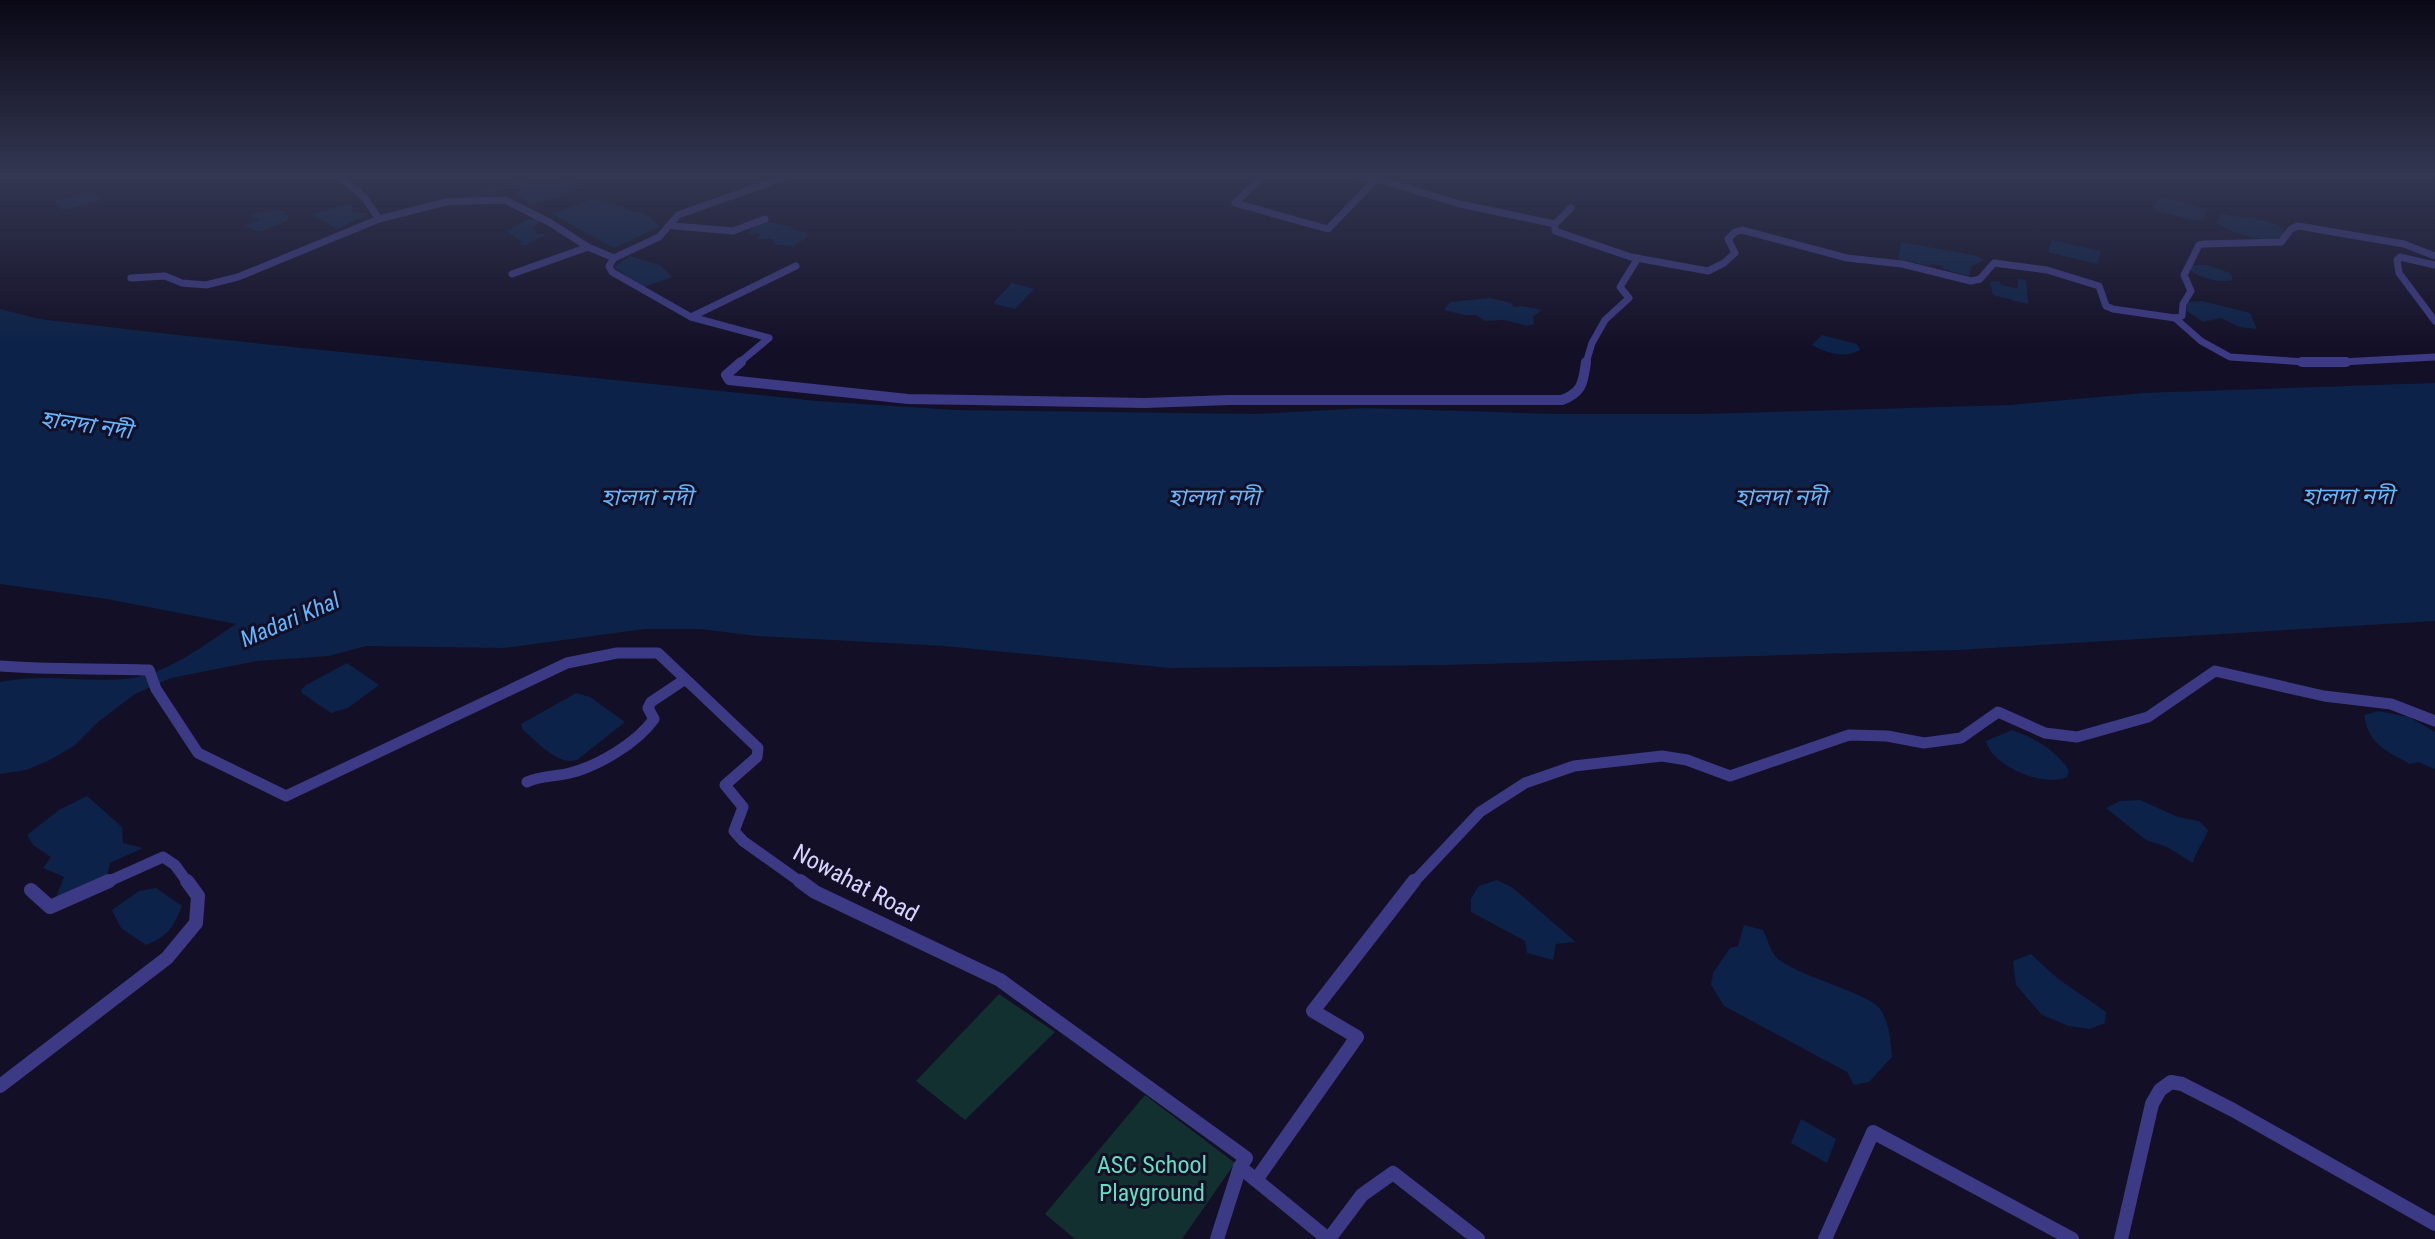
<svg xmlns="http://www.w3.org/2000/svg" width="2435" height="1239" viewBox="0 0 2435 1239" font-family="'Roboto Condensed','Noto Sans Bengali',sans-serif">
	<rect width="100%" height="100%" fill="#130f26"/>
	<!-- green -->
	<g fill="#12302f">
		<path d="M 999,994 L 1055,1032 L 965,1120 L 916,1081 Z"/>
		<path d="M 1145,1095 L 1235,1163 L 1182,1239 L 1075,1239 L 1045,1214 Z"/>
	</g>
	<!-- water -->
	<g fill="#0c2248">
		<path d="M 527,176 L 559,176 L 586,187 L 531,205 L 516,194 L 519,188 L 498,190 L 480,201 L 465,197 Z"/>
		<path d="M 93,191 L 102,200 L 63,210 L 55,201 Z"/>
		<path d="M 2163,197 L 2206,209 L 2204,219 L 2196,221 L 2154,210 L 2159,198 Z"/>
		<path d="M 593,199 L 648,215 L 660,227 L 614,248 L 552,214 Z"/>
		<path d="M 352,204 L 352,213 L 371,213 L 337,229 L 312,214 Z"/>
		<path d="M 277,209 L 285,212 L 282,215 L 290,215 L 286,221 L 261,232 L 244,226 L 259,220 L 251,215 Z"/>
		<path d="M 2221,214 L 2268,221 L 2282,227 L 2284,236 C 2262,244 2235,234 2216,223 Z"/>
		<path d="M 535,219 L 542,221 L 532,228 L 537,231 L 536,234 L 547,234 L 526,245 L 520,245 L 522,242 L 507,231 L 526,220 Z"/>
		<path d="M 763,221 L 793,227 L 791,229 L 807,233 L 808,236 L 793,247 L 774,244 L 773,239 L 756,239 L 760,235 L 757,233 L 745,234 Z"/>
		<path d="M 2052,240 L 2101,251 L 2097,264 L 2048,252 Z"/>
		<path d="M 1901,242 L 1978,256 L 1984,260 L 1972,266 L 1969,276 L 1943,269 L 1943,266 L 1931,264 L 1929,266 L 1898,259 Z"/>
		<path d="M 630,256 L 660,265 L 672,277 L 643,287 L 614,267 Z"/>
		<path d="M 2191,265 L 2207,265 L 2230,273 L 2233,280 C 2219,283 2202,279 2190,270 Z"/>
		<path d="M 2018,279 L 2026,280 L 2028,304 L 1993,295 L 1990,282 L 1999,281 L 2001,285 L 2015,288 L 2018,287 Z"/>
		<path d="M 1012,283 L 1034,289 L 1015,309 L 995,304 L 994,302 Z"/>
		<path d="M 1491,298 L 1511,303 L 1514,307 L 1523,306 L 1541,310 L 1533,317 L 1534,324 L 1528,326 L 1504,320 L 1486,321 L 1476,315 L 1465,315 L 1444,310 L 1450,302 Z"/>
		<path d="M 2202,301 L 2250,313 L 2257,329 L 2239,327 L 2221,318 L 2203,322 L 2187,311 L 2187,302 Z"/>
		<path d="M 0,309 L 39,319 L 187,336 L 817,401 L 955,410 L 1255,414 L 1366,408 L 1559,414 L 1699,414 L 2010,405 L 2144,393 L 2435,383 L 2435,621 L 1958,650 L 1446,665 L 1170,668 L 944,646 L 757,636 L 700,629 L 645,629 L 504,648 L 366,646 L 329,656 L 257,661 L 171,678 L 135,694 L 98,722 L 74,746 L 48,761 L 26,770 L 0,774 L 0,682 C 41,673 83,682 125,679 C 167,675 202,646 236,624 L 107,599 L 0,584 Z"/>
		<path d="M 1822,335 L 1857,344 L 1860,350 C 1845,359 1826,353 1812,345 Z"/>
		<path d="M 347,663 L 379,685 L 348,708 L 331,713 L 303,694 L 301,690 L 306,685 Z"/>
		<path d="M 576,693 L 590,697 L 625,722 L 577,760 C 557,766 538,742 523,730 L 521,724 Z"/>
		<path d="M 2378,711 L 2409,717 L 2435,732 L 2435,769 L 2418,762 L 2410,764 C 2385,750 2369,745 2364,715 Z"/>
		<path d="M 2012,730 C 2037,739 2054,749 2069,770 L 2067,777 C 2044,788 1991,766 1986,741 Z"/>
		<path d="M 87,796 L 122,827 L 123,843 L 143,848 L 110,863 L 107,875 L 55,900 L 64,877 L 43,868 L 51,857 L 33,845 L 27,835 L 59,810 Z"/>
		<path d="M 2140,800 L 2178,817 L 2199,821 L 2208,830 C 2204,842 2196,850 2193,863 L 2167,847 L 2146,840 L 2106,808 L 2120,801 Z"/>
		<path d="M 1497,880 L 1513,888 L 1576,942 L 1556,944 L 1553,960 L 1527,953 L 1525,941 L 1471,912 L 1471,898 L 1479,886 Z"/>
		<path d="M 156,888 L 182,906 C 173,928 168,936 146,945 L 121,928 L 112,910 L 139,891 Z"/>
		<path d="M 1744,925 L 1763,930 C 1767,938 1771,953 1778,959 C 1800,977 1867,992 1880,1009 C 1889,1021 1891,1043 1892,1057 L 1869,1082 L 1854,1085 L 1847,1072 L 1724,1006 L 1711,985 L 1713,973 L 1730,948 L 1738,946 Z"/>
		<path d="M 2031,954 L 2057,978 L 2106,1012 L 2105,1023 L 2090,1029 L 2069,1026 L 2042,1015 L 2016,985 L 2013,961 Z"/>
		<path d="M 1801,1119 L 1836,1139 L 1827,1163 L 1791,1143 Z"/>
	</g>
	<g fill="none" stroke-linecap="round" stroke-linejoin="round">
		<!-- street-far3 -->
		<g stroke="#3d3a85" stroke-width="7">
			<path d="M 339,176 L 364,197 L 379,219 L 446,202 L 505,200 L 549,222 L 588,247 L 614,258 L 659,237 L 678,215 L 788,176"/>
			<path d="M 1263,176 L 1235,203 L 1328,229 L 1375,180"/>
			<path d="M 1354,176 L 1384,181 L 1460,204 L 1555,224 L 1555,231 L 1631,257 L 1708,271 L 1724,263 L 1735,253 L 1728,239 L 1735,232 L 1742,230 L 1847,258 L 1902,264 L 1971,281 L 1980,279 L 1994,263 L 2047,270 L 2099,286 L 2106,306 L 2113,309 L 2175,318 L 2182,316 L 2183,304 L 2191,291 L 2184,275 L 2199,245 L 2203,244 L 2281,242 L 2291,229 L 2298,226 L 2404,244 L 2435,256"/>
			<path d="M 1555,224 L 1571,208"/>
			<path d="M 674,226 L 733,231 L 765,219"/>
			<path d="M 614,258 L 609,266 L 612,272 L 691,317 L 796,266"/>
			<path d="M 2435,265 L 2400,257 L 2397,260 L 2399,273 L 2435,321"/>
			<path d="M 512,274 L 588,247"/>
			<path d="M 131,278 L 165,276 L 182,283 L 206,285 L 238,277 L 379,219"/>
			<path d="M 691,317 L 769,338 L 739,363"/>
			<path d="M 2175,318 L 2201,341 L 2230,357 L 2322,363 L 2435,357"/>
			<path d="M 1586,363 L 1592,343 L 1605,320 L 1629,298 L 1620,287 L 1638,258"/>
		</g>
		<!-- street-far2 -->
		<g stroke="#3d3a85" stroke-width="10">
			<path d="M 741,362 L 726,375 L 729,380 L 908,399 L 1145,403 L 1229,400 L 1562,400 C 1583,392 1583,382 1586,362"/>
			<path d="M 2302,362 L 2346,362"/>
		</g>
		<!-- street-far1 -->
		<g stroke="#3d3a85" stroke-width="11">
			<path d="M 0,666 C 50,670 99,668 149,670 L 156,689 L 198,753 L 286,796 L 567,663 L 617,653 L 658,653 L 758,748 L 757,757 L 725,785 L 743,807 L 734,831 L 743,841 L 802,883"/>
			<path d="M 527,782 C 542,775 555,777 570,773 C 598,766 637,743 654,719 L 648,708 L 651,702 L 684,680"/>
			<path d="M 105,883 L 163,857 L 175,865 L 188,883"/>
			<path d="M 1413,883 L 1480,812 L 1525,783 L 1574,766 L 1662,756 L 1687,760 L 1730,776 L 1849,735 L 1887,736 L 1924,743 L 1961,738 L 1998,712 L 2045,733 L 2077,737 L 2148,717 L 2215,671 L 2324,696 L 2391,704 L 2435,721"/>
		</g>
		<!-- street -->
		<g stroke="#3d3a85" stroke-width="14">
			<path d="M 800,881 L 815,892 L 1000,980 L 1246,1158 L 1240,1167 L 1328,1239"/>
			<path d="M 31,890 L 50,907 L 109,881"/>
			<path d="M 0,1086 L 167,958 L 196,923 L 198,896 L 187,881"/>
			<path d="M 1256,1180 L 1357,1037 L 1313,1011 L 1414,881"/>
			<path d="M 1217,1239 L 1240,1167"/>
			<path d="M 1329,1239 L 1362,1195 L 1393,1173 L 1478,1239"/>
			<path d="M 1825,1239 L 1873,1132 L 2072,1239"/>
			<path d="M 2121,1239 L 2152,1104 L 2160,1090 L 2171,1082 L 2182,1084 L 2233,1110 L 2435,1224"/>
		</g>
	</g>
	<!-- sky -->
	<linearGradient id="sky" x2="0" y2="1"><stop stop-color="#0a0815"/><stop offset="0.5" stop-color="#333752"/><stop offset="1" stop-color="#333752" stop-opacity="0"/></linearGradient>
	<rect width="2435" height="349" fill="url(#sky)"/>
	<g text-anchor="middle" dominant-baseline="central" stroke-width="6" stroke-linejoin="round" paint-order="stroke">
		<!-- water labels -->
		<g font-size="23" font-style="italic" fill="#62b6ff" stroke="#130f26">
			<text transform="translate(86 425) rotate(8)">হালদা নদী</text>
			<text x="2348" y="496">হালদা নদী</text>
			<text x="647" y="497">হালদা নদী</text>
			<text x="1214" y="497">হালদা নদী</text>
			<text x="1781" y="497">হালদা নদী</text>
			<text transform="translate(290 620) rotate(-23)">Madari Khal</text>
		</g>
		<!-- near-street labels -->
		<g font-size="24" fill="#d9d4ff" stroke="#130f26">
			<text transform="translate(856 883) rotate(28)">Nowahat Road</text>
		</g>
		<!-- near-park labels -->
		<g font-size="24" fill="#5fe0c0" stroke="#130f26">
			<text x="1152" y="1165">ASC School<tspan x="1152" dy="28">Playground</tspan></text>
		</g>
	</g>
</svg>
